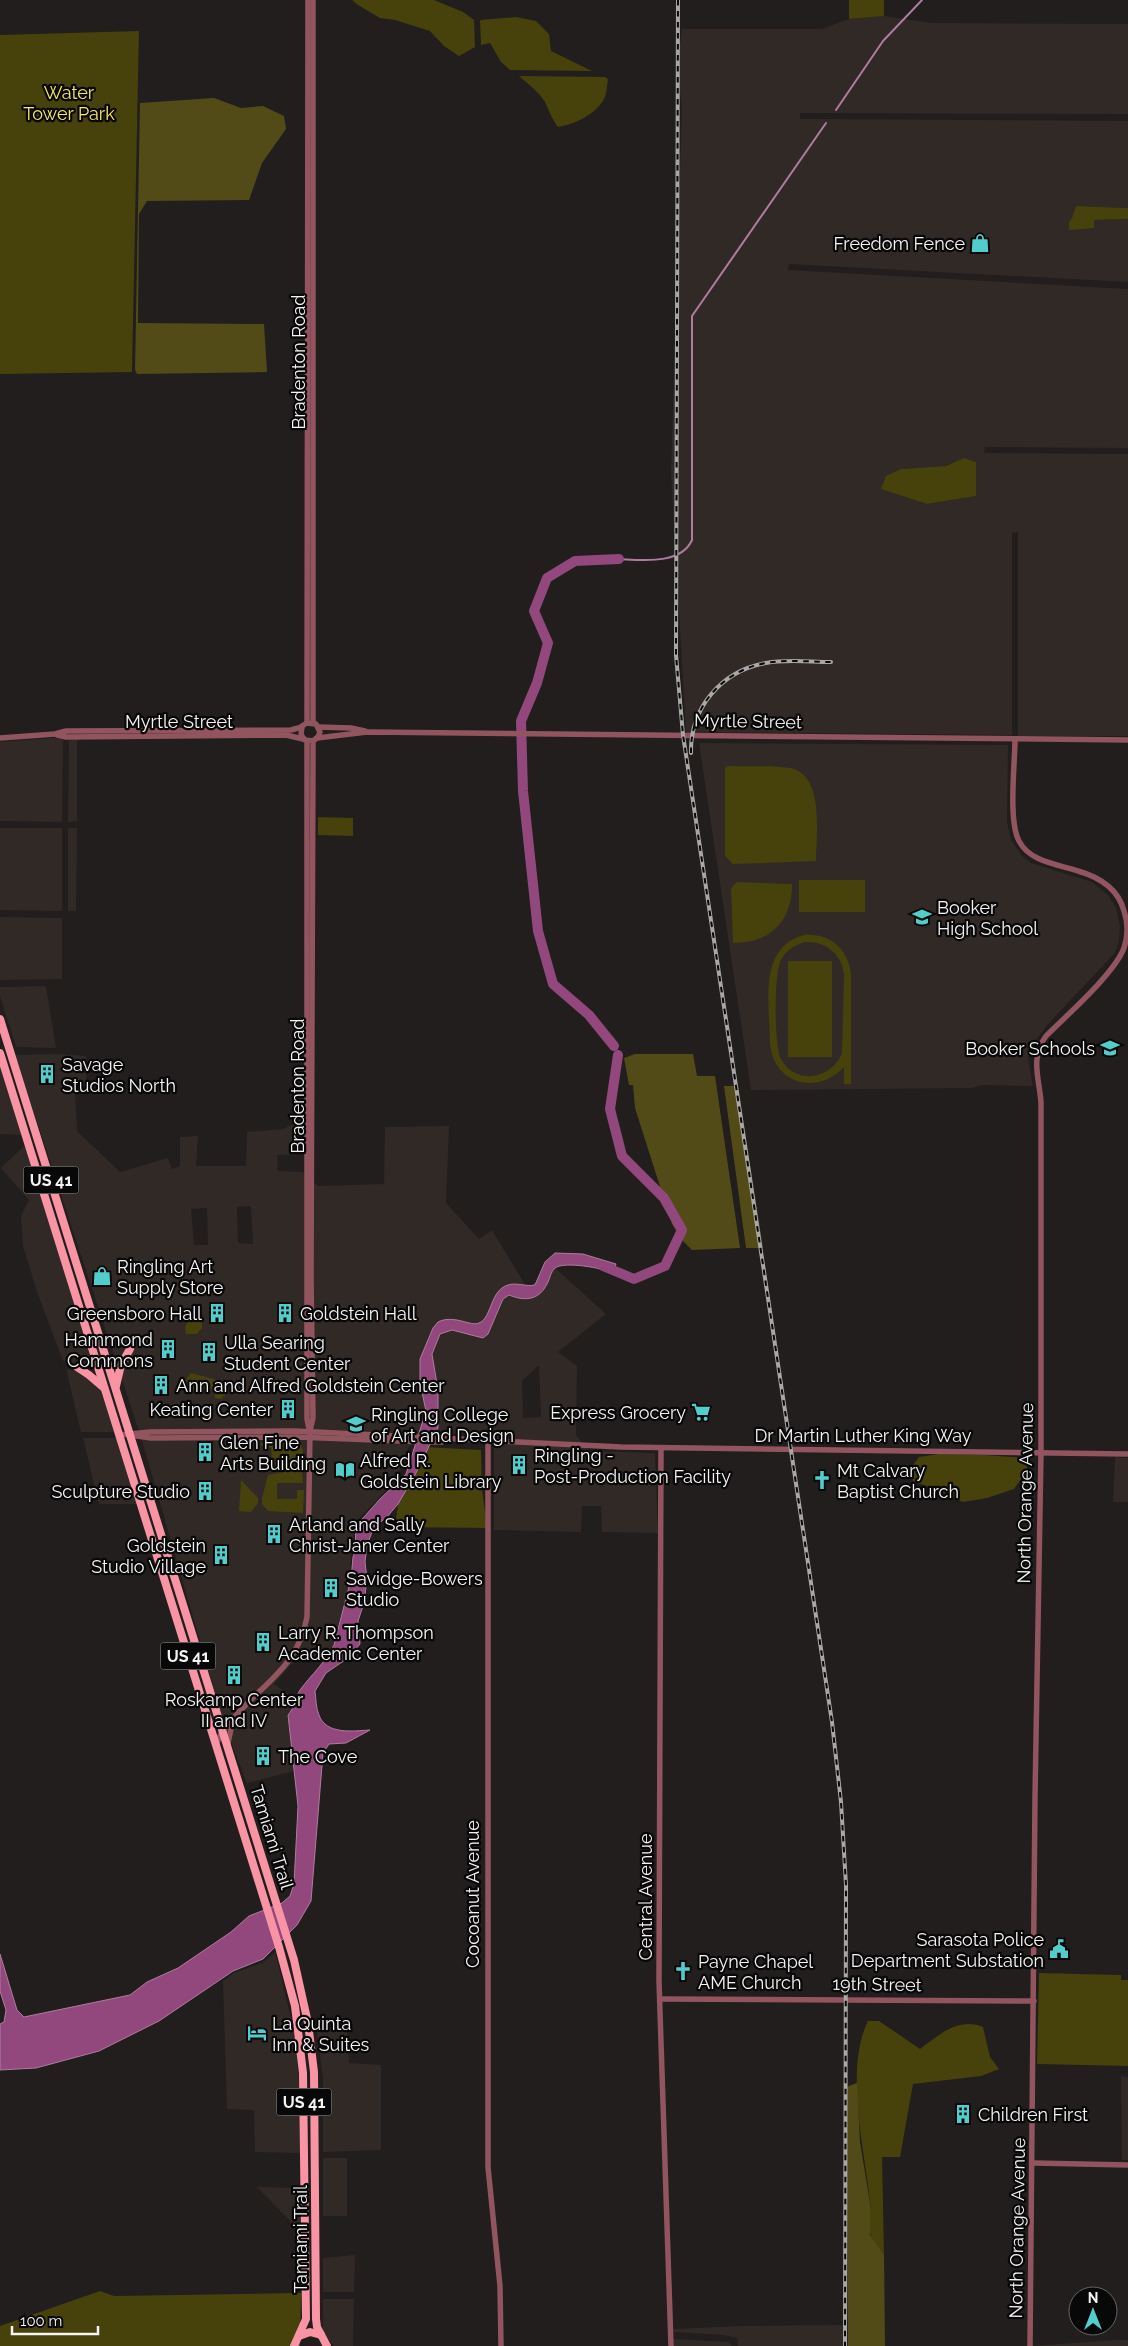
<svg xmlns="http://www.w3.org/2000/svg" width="1128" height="2346" viewBox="0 0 1128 2346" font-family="Raleway,sans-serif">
	<rect width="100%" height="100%" fill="#211e1d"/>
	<!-- built -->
	<g fill="#312926" fill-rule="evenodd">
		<path d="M 884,16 L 932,23 L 1128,24 L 1128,114 L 800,113 L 800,119 L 1128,121 L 1128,208 L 1076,206 L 1072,219 L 1069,223 L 1069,230 L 1094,220 L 1128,219 L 1128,282 L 789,264 L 788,270 L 1128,289 L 1128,448 L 985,447 L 984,453 L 1128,454 L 1128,736 L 1018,736 L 1018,532 L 1012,533 L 1012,735 L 686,732 L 671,471 L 682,108 L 677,68 L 682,29 L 822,29 L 849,19 ZM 964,458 L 976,462 L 976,496 L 927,504 L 882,489 L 901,469 L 946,466 Z"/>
		<path d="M 54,738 L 63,740 L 62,822 L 0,821 L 0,742 Z"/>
		<path d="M 69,740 L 77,740 L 77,821 L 68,822 Z"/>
		<path d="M 699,743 L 1008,745 L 1007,822 L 1011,840 L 1021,855 L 1031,863 L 1092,882 L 1108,895 L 1116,908 L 1120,926 L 1119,940 L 1115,953 L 1048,1024 L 1032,1046 L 1028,1059 L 1033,1086 L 982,1085 L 972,1088 L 751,1090 Z"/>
		<path d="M 0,828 L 62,828 L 62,911 L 0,910 Z"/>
		<path d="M 68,828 L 77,828 L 76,911 L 68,911 Z"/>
		<path d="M 0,917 L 62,918 L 62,979 L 0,980 Z"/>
		<path d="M 46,986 L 56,1048 L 16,1047 L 0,996 L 0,987 Z"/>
		<path d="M 57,1054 L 86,1056 L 86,1087 L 75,1088 L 77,1131 L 120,1172 L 168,1158 L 172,1169 L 180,1166 L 180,1137 L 198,1136 L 196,1166 L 246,1166 L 247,1132 L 284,1129 L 301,1119 L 303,1154 L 277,1155 L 278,1171 L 302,1172 L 318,1186 L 384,1184 L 385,1127 L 449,1126 L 446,1203 L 479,1239 L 492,1230 L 527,1288 L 555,1268 L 606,1314 L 558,1352 L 577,1366 L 576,1435 L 589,1451 L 655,1453 L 658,1533 L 602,1532 L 601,1506 L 582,1506 L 581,1532 L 494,1530 L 494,1435 L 443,1433 L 409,1446 L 395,1481 L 356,1522 L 351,1549 L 350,1581 L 332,1649 L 323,1658 L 301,1654 L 274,1684 L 296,1700 L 293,1709 L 287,1714 L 294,1771 L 247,1783 L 224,1724 L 141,1437 L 15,1055 ZM 251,1206 L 253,1244 L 238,1243 L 237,1207 ZM 207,1208 L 208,1245 L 194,1245 L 191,1209 ZM 539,1365 L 541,1417 L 523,1418 L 522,1381 Z"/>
		<path d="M 0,1064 L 23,1135 L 0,1134 Z"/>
		<path d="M 26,1144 L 93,1360 L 86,1363 L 77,1364 L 63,1361 L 37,1292 L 23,1246 L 21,1216 L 29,1200 L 1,1168 Z"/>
		<path d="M 66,1369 L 76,1371 L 94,1383 L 102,1391 L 115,1432 L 81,1432 Z"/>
		<path d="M 83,1438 L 117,1438 L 138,1504 L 99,1504 Z"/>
		<path d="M 1115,1457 L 1128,1458 L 1128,1502 L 1113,1502 Z"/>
		<path d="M 275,1952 L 296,2039 L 300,2100 L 300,2153 L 255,2152 L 254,2110 L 227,2109 L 223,1981 L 234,1973 L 264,1962 Z"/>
		<path d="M 316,2026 L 347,2027 L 349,2063 L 381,2065 L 381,2150 L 323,2152 L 323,2078 Z"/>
		<path d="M 1121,2076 L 1128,2077 L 1128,2160 L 1122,2160 Z"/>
		<rect x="323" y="2158" width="24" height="58"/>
		<path d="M 257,2187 L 300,2188 L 300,2230 L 296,2227 Z"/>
		<path d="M 355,2255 L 354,2292 L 323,2292 L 323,2258 Z"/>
		<path d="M 323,2299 L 354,2299 L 353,2346 L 334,2346 L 323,2334 Z"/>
		<path d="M 847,2325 L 848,2346 L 738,2346 L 737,2338 L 723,2335 L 674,2332 L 673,2329 L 739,2326 Z"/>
		<path d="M 674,2339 L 728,2342 L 732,2346 L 674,2346 Z"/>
		<path d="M 1115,2340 L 1128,2340 L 1128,2346 L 1033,2346 Z"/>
	</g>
	<!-- green -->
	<g fill="#47410b" fill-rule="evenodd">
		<path d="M 352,0 L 434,0 L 463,12 L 474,20 L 475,47 L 459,56 L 444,46 L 430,31 L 395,20 L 380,18 L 358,5 Z"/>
		<path d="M 849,0 L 884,0 L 884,16 L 849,19 Z"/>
		<path d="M 516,17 L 536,21 L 549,34 L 551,51 L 592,71 L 510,70 L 501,62 L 490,43 L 481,45 L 480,20 Z"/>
		<path d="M 139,31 L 132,372 L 0,374 L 0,35 Z"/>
		<path d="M 519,76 L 605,77 L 608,79 C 607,85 607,94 604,99 C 595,115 575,124 558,127 C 552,119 549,111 545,102 C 539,92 528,84 519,76 Z"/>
		<path d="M 1076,206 L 1128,208 L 1128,219 L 1094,220 L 1094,228 L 1069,230 L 1069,222 L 1072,218 Z"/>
		<path d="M 964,458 L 976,462 L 976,496 L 927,504 L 881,489 L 886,476 L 901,469 L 946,466 Z"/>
		<path d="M 728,766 C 748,767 770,765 790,768 C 825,774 816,836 816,861 L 733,864 L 725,856 L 725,768 Z"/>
		<path d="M 318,817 L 353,818 L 353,836 L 318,835 Z"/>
		<rect x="799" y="880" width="66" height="32"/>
		<path d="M 737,882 L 792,884 C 792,921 771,943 733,943 L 731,888 Z"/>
		<path d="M 804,935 C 830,933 849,949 851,975 L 851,1084 L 844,1084 L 844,1067 C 817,1096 773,1084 770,1043 C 770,1006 757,947 804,935 ZM 805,942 C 826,941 842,954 844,975 L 842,1053 C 832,1079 796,1086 781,1059 C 774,1047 774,972 781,960 C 786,950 795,945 805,942 Z"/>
		<rect x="788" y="961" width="44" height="96"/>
		<path d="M 198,1314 L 202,1316 L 202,1328 L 197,1334 L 186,1334 C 183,1325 189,1316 198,1314 Z"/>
		<path d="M 191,1373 L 217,1380 L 217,1387 L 225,1387 L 225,1396 L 223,1396 L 222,1399 L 215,1398 L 215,1390 L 183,1390 L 184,1382 Z"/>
		<path d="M 260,1443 L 300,1443 L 303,1450 L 303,1462 L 273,1469 L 271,1448 L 261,1446 Z"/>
		<path d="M 424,1447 L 481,1450 L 482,1489 L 487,1528 L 395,1527 L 398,1504 L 415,1475 Z"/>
		<path d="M 939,1454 L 985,1455 L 1023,1458 L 1028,1469 L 1014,1489 L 987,1498 L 963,1502 L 938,1490 L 913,1481 L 911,1468 L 919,1457 Z"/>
		<path d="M 302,1468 L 303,1483 L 277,1483 L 277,1499 L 297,1499 L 297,1490 L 304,1490 L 303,1513 L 268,1511 L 262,1504 L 262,1498 L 268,1475 Z"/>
		<path d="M 241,1480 L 258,1498 L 258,1503 L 251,1512 L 239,1511 Z"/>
		<path d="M 1039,1973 L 1121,1975 L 1121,1980 L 1128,1980 L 1128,2066 L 1037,2064 Z"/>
		<path d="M 868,2021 L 879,2021 L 920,2049 C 939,2035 958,2017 983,2027 L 990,2057 L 999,2069 L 981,2076 L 913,2084 L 900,2157 L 882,2157 L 884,2255 C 880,2249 874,2243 871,2236 C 867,2227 871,2212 870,2202 C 865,2151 844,2069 868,2021 Z"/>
		<path d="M 100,2291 L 114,2296 L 301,2293 L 300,2346 L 0,2346 L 0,2326 Z"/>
	</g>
	<!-- forest -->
	<g fill="#524b17">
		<path d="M 214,98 L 241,108 L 263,106 L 284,116 L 286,129 L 262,163 L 249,200 L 147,201 L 139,214 L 138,323 L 264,324 L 267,372 L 137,374 L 135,370 L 140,103 Z"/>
		<path d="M 635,1054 L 693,1054 L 697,1076 L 715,1076 L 740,1248 L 692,1250 L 683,1241 L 672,1224 L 635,1108 L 633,1085 L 629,1085 L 624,1058 Z"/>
		<path d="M 724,1086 L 738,1086 L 763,1248 L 746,1248 Z"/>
		<path d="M 857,2083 L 860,2142 L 870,2203 L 870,2235 L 884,2255 L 885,2346 L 848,2346 L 846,2087 Z"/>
	</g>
	<!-- water -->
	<path fill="#92487d" stroke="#b07ba0" d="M 555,1253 L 583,1254 L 616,1264 L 613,1273 C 603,1268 564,1261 555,1268 C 551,1271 550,1278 548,1282 C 540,1300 526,1302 509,1295 L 503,1299 L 488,1334 L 483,1338 L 452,1330 L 440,1334 L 432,1354 L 438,1390 L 438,1428 L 415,1475 L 398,1504 L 387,1517 L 374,1527 L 367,1545 L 365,1562 L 367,1579 L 364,1603 L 358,1621 L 360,1644 L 348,1658 L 326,1673 L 315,1691 C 316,1699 316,1708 319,1715 C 326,1735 353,1731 370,1730 L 346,1743 L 329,1744 L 323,1753 L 311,1901 L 297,1925 L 263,1959 L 233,1971 L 159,2021 L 99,2051 L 36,2068 L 0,2070 L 0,2024 L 4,2022 L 6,2010 L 0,1991 L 0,1954 L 17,2010 L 24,2017 L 130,1995 L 147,1982 L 178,1968 L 231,1932 L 249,1916 L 282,1903 L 290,1896 L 294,1884 L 298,1806 L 288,1715 C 295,1707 295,1698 300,1690 C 311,1675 326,1662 334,1645 L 351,1579 L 353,1557 L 355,1552 L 356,1526 L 380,1499 L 406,1474 L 426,1411 L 420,1383 L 420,1359 L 433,1328 L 438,1322 C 454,1314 471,1327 479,1323 C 492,1318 490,1290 508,1285 C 516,1282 526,1287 535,1285 L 545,1262 Z"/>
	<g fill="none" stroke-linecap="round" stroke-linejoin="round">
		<!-- stream -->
		<g stroke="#b07ba0" stroke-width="2">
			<path d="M 836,110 L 883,41 L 922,0"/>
			<path d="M 619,559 C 642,560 681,565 692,540 L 692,316 L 826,123"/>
		</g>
		<!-- river -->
		<g stroke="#92487d" stroke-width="10">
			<path d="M 614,1046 L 589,1015 L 553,984 L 538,931 L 523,791 L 521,721 L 537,683 L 548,643 L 534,611 L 547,578 L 575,561 L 619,559"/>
			<path d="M 603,1266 L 634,1279 L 665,1266 L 682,1230 L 664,1198 L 622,1156 L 610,1109 L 618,1055"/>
		</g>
		<!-- minor -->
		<g stroke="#92555f" stroke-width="5.5">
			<path d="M 313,0 L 313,723"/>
			<path d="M 307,723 L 308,0"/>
			<path d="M 318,727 L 351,728 L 365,731"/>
			<path d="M 57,735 L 66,737 L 286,735 L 303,739"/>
			<path d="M 0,738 L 55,734 L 66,731 L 291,730 L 302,727"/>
			<path d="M 317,738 L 367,732 L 1128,740"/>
			<path d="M 1015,739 C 1015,763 1008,821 1019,841 C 1030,862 1057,864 1078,871 C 1099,877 1118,888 1124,911 C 1128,923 1128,936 1124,948 C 1114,974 1067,1015 1046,1036 C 1030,1058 1039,1077 1041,1102 L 1041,1452 L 1035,1797 L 1030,2346"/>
			<path d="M 307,741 L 307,1419 L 309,1429"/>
			<path d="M 119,1435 L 150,1432 L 295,1431 L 621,1447 L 1128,1454"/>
			<path d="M 137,1436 L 151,1438 L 297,1437 L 426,1442 L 442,1442 L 448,1439"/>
			<path d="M 488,1441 L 488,2167 L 500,2286 L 501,2346"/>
			<path d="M 661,1448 L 659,1981 L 671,2346"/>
			<path d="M 228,1743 L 233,1720"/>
			<path d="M 216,1745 C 220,1732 229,1723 238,1713 C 268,1680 298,1665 307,1617 L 310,1431 L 313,1418 L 311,1278 L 313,754 L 313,741 L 318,737 L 320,732 L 316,724 L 307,723 L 302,726 L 301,735 L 305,740 L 313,741"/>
			<path d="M 660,1999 L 1034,2001"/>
			<path d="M 1033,2163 L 1128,2165"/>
		</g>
		<!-- major -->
		<g stroke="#f994a4" stroke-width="8">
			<path d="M 0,1019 L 294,1960 L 308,2023 L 314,2072 L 316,2319 L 317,2327 L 327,2346"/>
			<path d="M 0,1053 L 279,1947 L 295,2006 L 303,2073 L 306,2319 L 294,2346"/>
			<path d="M 77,1367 L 89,1375 L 103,1387"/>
			<path d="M 116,1386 L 121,1365 L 130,1349"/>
			<path d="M 299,2336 L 310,2332 L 321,2335"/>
		</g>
		<!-- rail casing -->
		<g stroke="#a9a6a6" stroke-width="4">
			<g id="rail">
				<path d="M 678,0 L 676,655 L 683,735 L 832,1722 L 841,1802 L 846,1885 L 845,2346"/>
				<path d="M 691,753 C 690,708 721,671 766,663 C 787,659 810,662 831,662"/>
			</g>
		</g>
		<!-- rail -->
		<use href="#rail" stroke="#090808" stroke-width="2" stroke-dasharray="5.5" stroke-linecap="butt"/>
	</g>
	<!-- icons -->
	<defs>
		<g id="shop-bare" transform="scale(1.5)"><path d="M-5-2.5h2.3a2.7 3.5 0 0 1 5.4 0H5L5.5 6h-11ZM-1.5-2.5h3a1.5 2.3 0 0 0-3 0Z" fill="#52cdcc" stroke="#090808" stroke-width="2.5" paint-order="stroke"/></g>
		<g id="school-bare" transform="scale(1.5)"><path d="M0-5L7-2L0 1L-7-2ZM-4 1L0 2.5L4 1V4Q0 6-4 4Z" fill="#52cdcc" stroke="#090808" stroke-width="2.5" paint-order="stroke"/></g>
		<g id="building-bare" transform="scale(1.5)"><path d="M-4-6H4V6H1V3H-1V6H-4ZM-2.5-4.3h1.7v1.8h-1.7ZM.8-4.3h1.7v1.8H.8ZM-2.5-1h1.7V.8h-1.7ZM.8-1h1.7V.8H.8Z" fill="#52cdcc" stroke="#090808" stroke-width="2.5" paint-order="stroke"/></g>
		<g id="supermarket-bare" transform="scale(1.5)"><path d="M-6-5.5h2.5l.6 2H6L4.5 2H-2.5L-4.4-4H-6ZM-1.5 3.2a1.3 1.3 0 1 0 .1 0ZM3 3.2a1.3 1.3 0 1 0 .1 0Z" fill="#52cdcc" stroke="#090808" stroke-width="2.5" paint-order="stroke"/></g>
		<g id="university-bare" transform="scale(1.5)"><path d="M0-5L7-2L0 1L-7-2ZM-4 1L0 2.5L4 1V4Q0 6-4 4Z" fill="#52cdcc" stroke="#090808" stroke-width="2.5" paint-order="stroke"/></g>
		<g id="library-bare" transform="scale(1.5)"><path d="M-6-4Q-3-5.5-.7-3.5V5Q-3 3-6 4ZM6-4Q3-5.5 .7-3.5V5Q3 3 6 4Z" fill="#52cdcc" stroke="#090808" stroke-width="2.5" paint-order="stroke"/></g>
		<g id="church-bare" transform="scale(1.5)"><path d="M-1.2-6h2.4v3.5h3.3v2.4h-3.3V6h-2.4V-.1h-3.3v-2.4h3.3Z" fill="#52cdcc" stroke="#090808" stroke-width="2.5" paint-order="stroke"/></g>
		<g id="civic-bare" transform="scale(1.5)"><path d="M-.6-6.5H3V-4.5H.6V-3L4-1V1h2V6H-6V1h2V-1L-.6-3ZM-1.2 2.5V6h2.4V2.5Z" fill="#52cdcc" stroke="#090808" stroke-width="2.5" paint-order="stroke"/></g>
		<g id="hotel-bare" transform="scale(1.5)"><path d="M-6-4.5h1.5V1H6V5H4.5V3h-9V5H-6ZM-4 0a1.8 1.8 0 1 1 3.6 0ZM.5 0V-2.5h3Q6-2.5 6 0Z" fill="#52cdcc" stroke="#090808" stroke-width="2.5" paint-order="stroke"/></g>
	</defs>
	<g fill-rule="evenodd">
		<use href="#shop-bare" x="980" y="243"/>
		<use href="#school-bare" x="922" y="917"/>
		<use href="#school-bare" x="1110" y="1048"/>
		<use href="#building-bare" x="47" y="1074"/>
		<use href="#shop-bare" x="102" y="1276"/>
		<use href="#building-bare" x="217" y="1313"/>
		<use href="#building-bare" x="285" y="1313"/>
		<use href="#building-bare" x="168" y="1349"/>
		<use href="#building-bare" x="209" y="1352"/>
		<use href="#building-bare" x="161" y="1385"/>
		<use href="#building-bare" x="288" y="1409"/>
		<use href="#supermarket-bare" x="701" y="1412"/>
		<use href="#university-bare" x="356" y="1424"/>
		<use href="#building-bare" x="205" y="1452"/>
		<use href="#building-bare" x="519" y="1465"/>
		<use href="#library-bare" x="345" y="1470"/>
		<use href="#church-bare" x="822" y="1480"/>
		<use href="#building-bare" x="205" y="1491"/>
		<use href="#building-bare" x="274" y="1534"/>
		<use href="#building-bare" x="221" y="1555"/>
		<use href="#building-bare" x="331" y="1588"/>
		<use href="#building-bare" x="263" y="1642"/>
		<use href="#building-bare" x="234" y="1675"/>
		<use href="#building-bare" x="263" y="1756"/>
		<use href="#civic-bare" x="1059" y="1949"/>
		<use href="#church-bare" x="683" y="1971"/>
		<use href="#hotel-bare" x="257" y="2033"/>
		<use href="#building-bare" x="963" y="2114"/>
	</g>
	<g text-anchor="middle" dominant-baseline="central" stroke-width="4.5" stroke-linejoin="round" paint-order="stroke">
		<!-- shield labels -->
		<g fill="#090808" stroke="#aeacac" stroke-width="1">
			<rect x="23.5" y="1166.5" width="55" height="27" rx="4"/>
			<rect x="160.5" y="1642.5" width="55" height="27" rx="4"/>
			<rect x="276.5" y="2088.5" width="55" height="27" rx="4"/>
		</g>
		<g font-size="16" font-weight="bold" fill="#f5f3f3">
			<text x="51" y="1180">US 41</text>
			<text x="188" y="1656">US 41</text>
			<text x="304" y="2102">US 41</text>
		</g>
		<!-- park labels -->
		<g font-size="18" fill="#f6e664" stroke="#090808">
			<text x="69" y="92">Water<tspan x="69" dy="21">Tower Park</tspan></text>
		</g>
		<!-- poi labels -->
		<g font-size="18" fill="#f5f3f3" stroke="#090808" text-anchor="start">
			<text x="965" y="243" text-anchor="end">Freedom Fence</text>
			<text x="937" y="907">Booker<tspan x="937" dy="21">High School</tspan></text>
			<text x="1095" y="1048" text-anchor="end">Booker Schools</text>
			<text x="62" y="1064">Savage<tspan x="62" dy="21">Studios North</tspan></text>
			<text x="117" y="1266">Ringling Art<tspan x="117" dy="21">Supply Store</tspan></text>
			<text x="202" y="1313" text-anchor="end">Greensboro Hall</text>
			<text x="300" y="1313">Goldstein Hall</text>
			<text x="153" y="1339" text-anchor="end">Hammond<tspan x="153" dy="21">Commons</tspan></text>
			<text x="224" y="1342">Ulla Searing<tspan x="224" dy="21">Student Center</tspan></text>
			<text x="176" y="1385">Ann and Alfred Goldstein Center</text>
			<text x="273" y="1409" text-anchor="end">Keating Center</text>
			<text x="686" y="1412" text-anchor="end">Express Grocery</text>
			<text x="371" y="1414">Ringling College<tspan x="371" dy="21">of Art and Design</tspan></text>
			<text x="220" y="1442">Glen Fine<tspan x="220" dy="21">Arts Building</tspan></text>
			<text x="534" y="1455">Ringling -<tspan x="534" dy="21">Post-Production Facility</tspan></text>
			<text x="360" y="1460">Alfred R.<tspan x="360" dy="21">Goldstein Library</tspan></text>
			<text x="837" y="1470">Mt Calvary<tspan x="837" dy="21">Baptist Church</tspan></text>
			<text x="190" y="1491" text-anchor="end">Sculpture Studio</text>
			<text x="289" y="1524">Arland and Sally<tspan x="289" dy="21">Christ-Janer Center</tspan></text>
			<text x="206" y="1545" text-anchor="end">Goldstein<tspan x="206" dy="21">Studio Village</tspan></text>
			<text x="346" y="1578">Savidge-Bowers<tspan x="346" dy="21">Studio</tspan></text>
			<text x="278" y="1632">Larry R. Thompson<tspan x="278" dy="21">Academic Center</tspan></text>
			<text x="234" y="1699" text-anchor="middle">Roskamp Center<tspan x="234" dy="21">II and IV</tspan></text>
			<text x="278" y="1756">The Cove</text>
			<text x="1044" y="1939" text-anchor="end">Sarasota Police<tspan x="1044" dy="21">Department Substation</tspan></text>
			<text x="698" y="1961">Payne Chapel<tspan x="698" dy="21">AME Church</tspan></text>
			<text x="272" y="2023">La Quinta<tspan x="272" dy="21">Inn &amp; Suites</tspan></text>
			<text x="978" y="2114">Children First</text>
		</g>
		<!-- street labels -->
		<g font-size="18" fill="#f5f3f3" stroke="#090808">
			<text transform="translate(298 362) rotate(-90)">Bradenton Road</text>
			<text x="179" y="721">Myrtle Street</text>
			<text transform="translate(748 721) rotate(1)">Myrtle Street</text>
			<text transform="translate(297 1086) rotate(-90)">Bradenton Road</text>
			<text x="863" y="1435">Dr Martin Luther King Way</text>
			<text transform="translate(1025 1493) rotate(-89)">North Orange Avenue</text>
			<text transform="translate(272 1837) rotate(73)">Tamiami Trail</text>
			<text transform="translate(472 1894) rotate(-90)">Cocoanut Avenue</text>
			<text transform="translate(645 1897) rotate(-90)">Central Avenue</text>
			<text transform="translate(877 1984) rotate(1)">19th Street</text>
			<text transform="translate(1017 2228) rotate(-89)">North Orange Avenue</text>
			<text transform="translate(300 2239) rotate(-90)">Tamiami Trail</text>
		</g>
	</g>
	<!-- north arrow -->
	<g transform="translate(1093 2311)"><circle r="24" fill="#090808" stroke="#676666"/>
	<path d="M0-4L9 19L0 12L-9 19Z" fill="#52cdcc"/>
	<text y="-8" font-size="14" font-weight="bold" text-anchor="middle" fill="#f5f3f3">N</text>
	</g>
	<!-- scale -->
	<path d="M12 2326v8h86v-8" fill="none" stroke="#f5f3f3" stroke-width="2.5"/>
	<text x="20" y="2326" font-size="15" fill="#f5f3f3" stroke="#090808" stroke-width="4" paint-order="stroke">100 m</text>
</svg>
